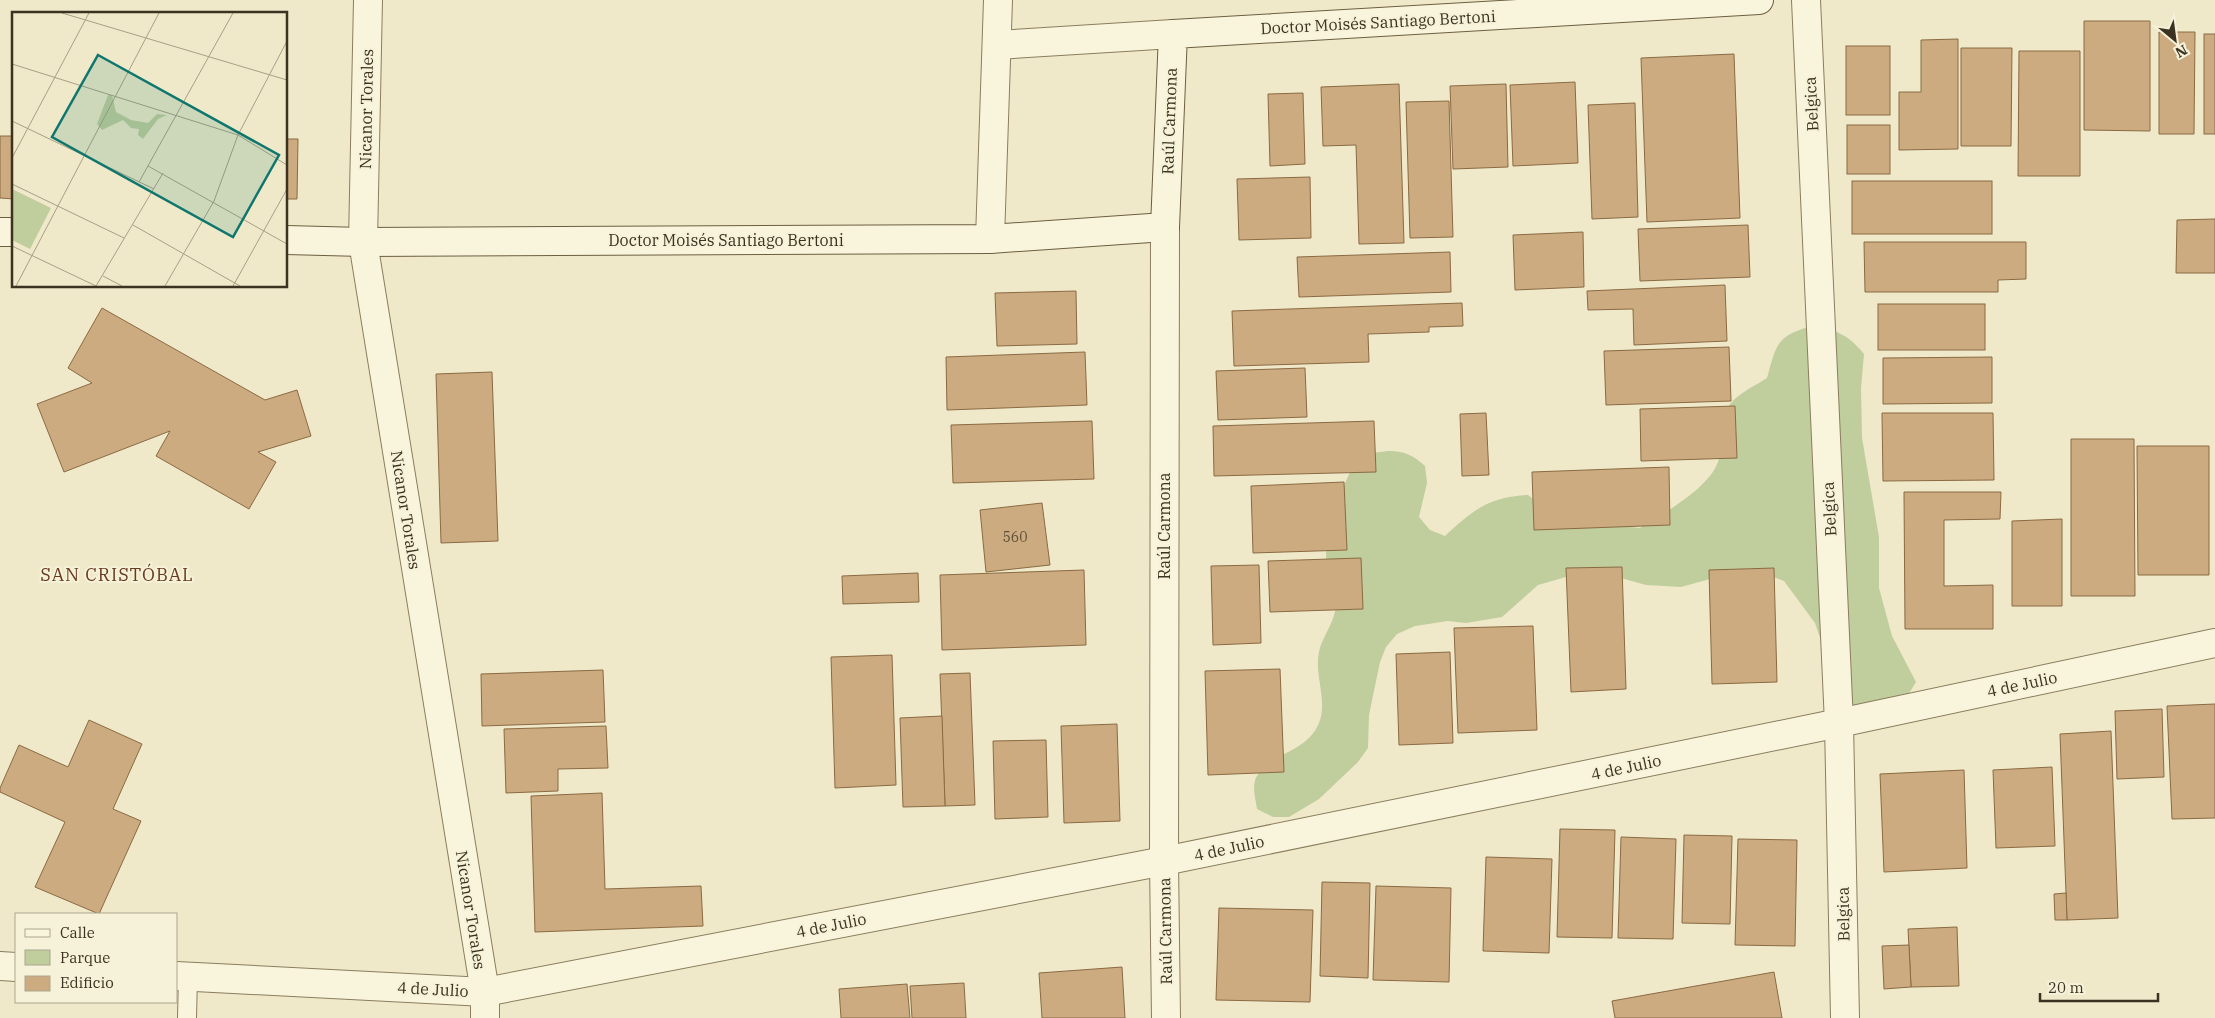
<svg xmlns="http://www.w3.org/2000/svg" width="2215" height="1018" viewBox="0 0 2215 1018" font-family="'IBM Plex Serif',serif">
	<rect width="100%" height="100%" fill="#efe9c9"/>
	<!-- green -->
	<path fill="#c0cd9d" d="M 1808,327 C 1833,327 1849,335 1864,354 L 1861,388 L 1862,438 L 1879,537 L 1879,588 L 1892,636 L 1916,682 L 1908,695 L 1860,710 L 1845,701 L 1837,687 L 1815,623 L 1784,581 L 1750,568 L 1681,587 L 1646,585 L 1610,575 L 1573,575 L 1538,585 L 1502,617 L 1466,623 L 1448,621 L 1415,626 L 1397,634 L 1386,647 L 1380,662 L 1369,715 L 1368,748 L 1358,762 L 1319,799 L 1289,817 L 1273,817 L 1257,809 C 1256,800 1251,785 1257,776 C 1269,753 1307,753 1319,723 C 1328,701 1314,675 1319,652 C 1323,634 1336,622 1336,602 C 1337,585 1326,568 1326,555 C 1326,543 1333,529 1336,518 C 1341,499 1345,469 1363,457 C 1370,452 1381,452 1389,451 C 1405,451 1414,456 1425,466 L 1427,483 L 1419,517 L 1430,530 L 1445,536 C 1473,510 1489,497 1528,495 C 1564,525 1596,523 1640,528 C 1664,513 1708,489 1718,462 C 1724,445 1720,424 1728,408 C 1734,395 1755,386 1767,378 C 1776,347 1775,337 1808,327 Z"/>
	<!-- building -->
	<g fill="#ccab80" stroke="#8a6a43">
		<path d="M 2084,21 L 2150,21 L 2150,131 L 2084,130 Z"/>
		<path d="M 2159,32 L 2195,32 L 2194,134 L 2159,134 Z"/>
		<rect x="2204" y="34" width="11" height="100"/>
		<path d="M 1958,39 L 1958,149 L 1899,150 L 1899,92 L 1921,92 L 1921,40 Z"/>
		<rect x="1846" y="46" width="44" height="69"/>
		<path d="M 1961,48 L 2012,48 L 2011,146 L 1961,146 Z"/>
		<path d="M 2019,51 L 2080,51 L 2080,176 L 2018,176 Z"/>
		<path d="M 1734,54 L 1740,218 L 1647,222 L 1641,58 Z"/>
		<path d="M 1575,82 L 1578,163 L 1513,166 L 1510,85 Z"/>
		<path d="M 1399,84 L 1404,243 L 1359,244 L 1356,145 L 1323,146 L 1321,87 Z"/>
		<path d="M 1506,84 L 1508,167 L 1453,169 L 1450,86 Z"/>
		<path d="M 1303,93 L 1305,164 L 1270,166 L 1268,94 Z"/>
		<path d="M 1449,101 L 1453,237 L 1410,238 L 1406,102 Z"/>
		<path d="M 1635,103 L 1638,217 L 1592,219 L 1588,105 Z"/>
		<rect x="1847" y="125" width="43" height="49"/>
		<path d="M 0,136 L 14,136 L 14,199 L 0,198 Z"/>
		<path d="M 286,139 L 298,139 L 297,199 L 286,199 Z"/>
		<path d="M 1310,177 L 1311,238 L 1239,240 L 1237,179 Z"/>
		<rect x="1852" y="181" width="140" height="53"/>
		<path d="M 2215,219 L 2215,273 L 2176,273 L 2177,220 Z"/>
		<path d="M 1748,225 L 1750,277 L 1640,281 L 1638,229 Z"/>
		<path d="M 1583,232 L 1584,287 L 1515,290 L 1513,235 Z"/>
		<path d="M 1864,242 L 2026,242 L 2026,279 L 1998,280 L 1998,292 L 1865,292 Z"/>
		<path d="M 1450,252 L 1451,292 L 1299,297 L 1297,257 Z"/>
		<path d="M 1725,285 L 1727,341 L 1634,345 L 1633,309 L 1588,310 L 1587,291 Z"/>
		<path d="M 1076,291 L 1077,344 L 997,346 L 995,293 Z"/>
		<path d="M 1462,303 L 1463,326 L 1429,327 L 1429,332 L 1368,334 L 1369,362 L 1234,366 L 1232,311 Z"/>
		<rect x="1878" y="304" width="107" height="46"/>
		<path d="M 102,308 L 265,400 L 297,390 L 311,436 L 258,452 L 276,462 L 249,509 L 156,456 L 170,431 L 64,472 L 37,404 L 92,383 L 68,368 Z"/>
		<path d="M 1729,347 L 1731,401 L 1606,405 L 1604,351 Z"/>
		<path d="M 1085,352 L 1087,405 L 947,410 L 946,357 Z"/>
		<path d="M 1992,357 L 1992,403 L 1883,404 L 1883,358 Z"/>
		<path d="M 1305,368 L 1307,417 L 1218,420 L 1216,371 Z"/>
		<path d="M 492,372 L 498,541 L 441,543 L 436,374 Z"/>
		<path d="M 1735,406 L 1737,458 L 1641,461 L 1640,409 Z"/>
		<path d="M 1486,413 L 1489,475 L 1462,476 L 1460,414 Z"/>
		<path d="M 1882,413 L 1993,413 L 1994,480 L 1883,481 Z"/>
		<path d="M 1092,421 L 1094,479 L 953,483 L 951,425 Z"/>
		<path d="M 1374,421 L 1376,472 L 1214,476 L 1213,426 Z"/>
		<path d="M 2071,439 L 2134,439 L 2135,596 L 2071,596 Z"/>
		<path d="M 2137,446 L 2209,446 L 2209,575 L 2138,575 Z"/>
		<path d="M 1669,467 L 1670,525 L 1534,530 L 1532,472 Z"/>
		<path d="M 1344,482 L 1347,550 L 1253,553 L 1251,486 Z"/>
		<path d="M 1904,492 L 2001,492 L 2000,519 L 1944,520 L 1944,586 L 1993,585 L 1993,629 L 1905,629 Z"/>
		<path d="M 1042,503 L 1050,565 L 986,572 L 980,510 Z"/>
		<path d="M 2062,519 L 2062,606 L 2012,606 L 2012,521 Z"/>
		<path d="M 1361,558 L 1363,609 L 1270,612 L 1268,561 Z"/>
		<path d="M 1259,565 L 1261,643 L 1213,645 L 1211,566 Z"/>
		<path d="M 1622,567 L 1626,689 L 1571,692 L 1566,568 Z"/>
		<path d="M 1774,568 L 1777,682 L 1712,684 L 1709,570 Z"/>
		<path d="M 1084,570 L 1086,645 L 942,650 L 940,575 Z"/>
		<path d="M 918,573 L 919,602 L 843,604 L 842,576 Z"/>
		<path d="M 1533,626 L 1537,730 L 1458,733 L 1454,628 Z"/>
		<path d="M 1450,652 L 1453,743 L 1399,745 L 1396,654 Z"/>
		<path d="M 892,655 L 896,785 L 835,788 L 831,657 Z"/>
		<path d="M 1280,669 L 1284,772 L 1208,775 L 1205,671 Z"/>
		<path d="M 603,670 L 605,722 L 482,726 L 481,674 Z"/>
		<path d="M 970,673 L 975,805 L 945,806 L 940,674 Z"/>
		<path d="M 2215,704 L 2215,818 L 2172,819 L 2167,706 Z"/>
		<path d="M 2162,709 L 2164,777 L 2117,779 L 2115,711 Z"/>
		<path d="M 942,716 L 945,806 L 903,807 L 900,718 Z"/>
		<path d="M 89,720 L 142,744 L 113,809 L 141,821 L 99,914 L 35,887 L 65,822 L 0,792 L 0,788 L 19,745 L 68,767 Z"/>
		<path d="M 1117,724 L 1120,821 L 1064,823 L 1061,726 Z"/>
		<path d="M 606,726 L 608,768 L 558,769 L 558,791 L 506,793 L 504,729 Z"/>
		<path d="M 2111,731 L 2118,918 L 2067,920 L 2060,734 Z"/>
		<path d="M 1046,740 L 1048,817 L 995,819 L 993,741 Z"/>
		<path d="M 2052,767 L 2055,846 L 1996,848 L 1993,770 Z"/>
		<path d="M 1964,770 L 1967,868 L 1884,872 L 1880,774 Z"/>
		<path d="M 602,793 L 605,889 L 701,886 L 703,926 L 535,932 L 531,796 Z"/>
		<path d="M 1560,829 L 1615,830 L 1612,938 L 1557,937 Z"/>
		<path d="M 1684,835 L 1732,836 L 1730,924 L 1682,923 Z"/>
		<path d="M 1621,837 L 1676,839 L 1673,939 L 1618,938 Z"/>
		<path d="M 1738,839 L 1797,840 L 1795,946 L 1735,945 Z"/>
		<path d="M 1486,857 L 1552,859 L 1549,953 L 1483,951 Z"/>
		<path d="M 1322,882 L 1370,883 L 1368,978 L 1320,976 Z"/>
		<path d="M 1376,886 L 1451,888 L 1449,982 L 1373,980 Z"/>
		<path d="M 2066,893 L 2067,920 L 2055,920 L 2054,894 Z"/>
		<path d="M 1219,908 L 1313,910 L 1310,1002 L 1216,1000 Z"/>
		<path d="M 1957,927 L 1959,986 L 1911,987 L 1908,929 Z"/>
		<path d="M 1909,945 L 1911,987 L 1884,989 L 1882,946 Z"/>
		<path d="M 1122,967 L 1125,1018 L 1042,1018 L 1039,973 Z"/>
		<path d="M 1774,972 L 1782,1018 L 1615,1018 L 1612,1001 Z"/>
		<path d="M 964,983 L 966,1018 L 912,1018 L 910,986 Z"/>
		<path d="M 907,984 L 910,1018 L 841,1018 L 839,989 Z"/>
	</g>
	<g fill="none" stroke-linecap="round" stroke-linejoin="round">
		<!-- lane casing -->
		<g stroke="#8b7d5e" stroke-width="20">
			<path id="lane" d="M 187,1018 L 188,976"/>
		</g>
		<!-- street casing -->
		<g stroke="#8b7d5e" stroke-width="30">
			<g id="street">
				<path d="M 368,0 L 363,242 L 485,992 L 485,1018"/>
				<path d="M 1806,0 L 1839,723 L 1845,1018"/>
				<path d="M 997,45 L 1173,34"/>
				<path d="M 1165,227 L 1164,861 L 1166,1018"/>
				<path d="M 990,239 L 998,0"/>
				<path d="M 0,966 L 16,967"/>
				<path d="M 176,976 L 485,992 L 1164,861 L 1839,723 L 2215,643"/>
			</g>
		</g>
		<!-- secondary casing -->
		<g stroke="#6d5e40" stroke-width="30">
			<g id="secondary">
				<path d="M 0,232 L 14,232"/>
				<path d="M 286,240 L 363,242 L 990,239 L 1165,227 L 1173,34 L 1759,0"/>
			</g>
		</g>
		<!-- lane -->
		<use href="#lane" stroke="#f9f5dd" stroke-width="18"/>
		<!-- street -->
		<use href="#street" stroke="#f9f5dd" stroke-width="28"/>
		<!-- secondary -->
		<use href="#secondary" stroke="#f9f5dd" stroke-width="28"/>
	</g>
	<g text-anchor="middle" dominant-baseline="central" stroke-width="4" stroke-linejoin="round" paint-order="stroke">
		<!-- number labels -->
		<g font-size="14" fill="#605039">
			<text x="1015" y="537">560</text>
		</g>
		<!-- street labels -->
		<g font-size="16" fill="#3c3221" stroke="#f6f2d9">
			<text transform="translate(1378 22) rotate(-3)">Doctor Moisés Santiago Bertoni</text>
			<text transform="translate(1811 104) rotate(-93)">Belgica</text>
			<text transform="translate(366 109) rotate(-89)">Nicanor Torales</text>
			<text transform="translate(1169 121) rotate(-88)">Raúl Carmona</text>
			<text x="726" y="240">Doctor Moisés Santiago Bertoni</text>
			<text transform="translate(1829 509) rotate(-93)">Belgica</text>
			<text transform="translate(406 510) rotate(81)">Nicanor Torales</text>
			<text transform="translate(1164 526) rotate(-90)">Raúl Carmona</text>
			<text transform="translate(2022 684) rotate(-12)">4 de Julio</text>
			<text transform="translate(1626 767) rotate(-12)">4 de Julio</text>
			<text transform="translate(1229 848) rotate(-12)">4 de Julio</text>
			<text transform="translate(471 910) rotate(81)">Nicanor Torales</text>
			<text transform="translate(1843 914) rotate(-91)">Belgica</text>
			<text transform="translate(831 925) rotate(-11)">4 de Julio</text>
			<text transform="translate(1165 931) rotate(-91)">Raúl Carmona</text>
			<text transform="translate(433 989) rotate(3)">4 de Julio</text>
		</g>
		<!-- neighbourhood labels -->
		<g font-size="18" letter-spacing="1" fill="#683a20" stroke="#f6f2d9">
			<text x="117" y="574">SAN CRISTÓBAL</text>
		</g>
	</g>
	<!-- overview -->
	<g transform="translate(12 12)">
		<rect width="275" height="275" fill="#efe9c9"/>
		<path d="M 96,83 L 100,83 L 104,100 L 119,108 L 136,111 L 145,102 L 155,103 L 146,107 L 131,127 L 126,123 L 127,117 L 119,116 L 111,108 L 90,118 L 85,112 ZM 0,177 L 39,196 L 18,237 L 0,228 Z" fill="#c0cd9d"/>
		<path fill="none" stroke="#a7a086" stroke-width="1" d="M 50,1 L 275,68M 0,52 L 226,123 L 275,153M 0,109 L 142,177M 0,146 L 77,1M 136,154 L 275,232M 127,170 L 221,1M 0,172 L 112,226M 121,213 L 228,274M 0,234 L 84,274M 91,264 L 110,274M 4,274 L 147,1M 84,274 L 151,161M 153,274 L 202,189 L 226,123 L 275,29M 221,274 L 275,177"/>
		<path fill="#0f766e" fill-opacity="0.15" stroke="#0f766e" stroke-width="2.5" d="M 86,43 L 267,143 L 221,225 L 40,125 Z"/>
		<rect width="275" height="275" fill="none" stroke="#3c3221" stroke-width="2.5"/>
	</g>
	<!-- legend -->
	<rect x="15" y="913" width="162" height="90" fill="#f6f2d9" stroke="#aca58f"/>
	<rect x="25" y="929" width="25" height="8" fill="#f9f5dd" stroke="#aca58f"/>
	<text x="60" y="938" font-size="15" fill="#3c3221">Calle</text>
	<rect x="25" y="950" width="25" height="15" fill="#c0cd9d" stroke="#aca58f"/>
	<text x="60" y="963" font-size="15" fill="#3c3221">Parque</text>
	<rect x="25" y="976" width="25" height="15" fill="#ccab80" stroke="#aca58f"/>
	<text x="60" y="988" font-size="15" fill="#3c3221">Edificio</text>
	<!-- north arrow -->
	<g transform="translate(2175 40) rotate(151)" stroke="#f6f2d9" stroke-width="4" paint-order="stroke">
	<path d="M0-4L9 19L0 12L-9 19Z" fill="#3c3221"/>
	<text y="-8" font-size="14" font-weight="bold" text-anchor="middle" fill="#3c3221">N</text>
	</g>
	<!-- scale -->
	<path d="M2040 993v8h118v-8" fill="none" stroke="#3c3221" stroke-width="2.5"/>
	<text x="2048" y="993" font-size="15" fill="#3c3221" stroke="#f6f2d9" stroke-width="4" paint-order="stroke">20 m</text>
</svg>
